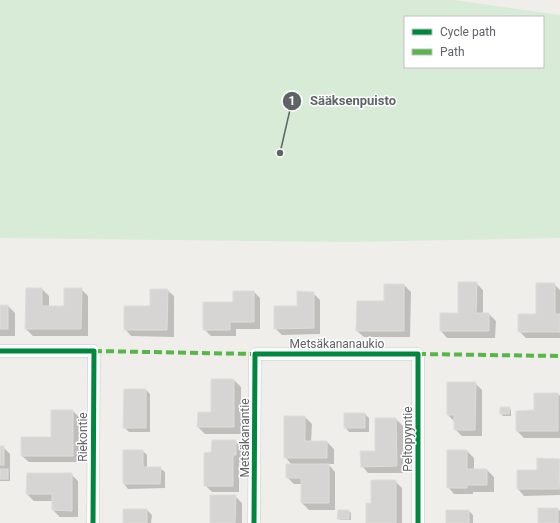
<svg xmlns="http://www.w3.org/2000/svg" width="560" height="523" viewBox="0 0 560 523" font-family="Roboto,sans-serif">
	<rect width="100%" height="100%" fill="#efeeea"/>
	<!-- green -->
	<path fill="#d8ebd6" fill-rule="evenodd" d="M 0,0 L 454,0 L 560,15 L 560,238 L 350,242 L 0,238 ZM 405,17 L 543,17 L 543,67 L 405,67 Z"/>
	<!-- shadow -->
	<g fill="#0003">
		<path d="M 476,283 L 483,290 L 483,314 L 489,314 L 496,321 L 495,338 L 447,338 L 441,331 L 459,314 Z"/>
		<path d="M 554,284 L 560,290 L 560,338 L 526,338 L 519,331 L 537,315 Z"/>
		<path d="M 404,285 L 411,292 L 410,337 L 364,337 L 357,331 L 385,302 Z"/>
		<path d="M 27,289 L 42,289 L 49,296 L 49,307 L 65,307 L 81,289 L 88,296 L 88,336 L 33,336 L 26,329 Z"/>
		<path d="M 167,290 L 174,296 L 174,337 L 131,336 L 125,329 L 151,307 Z"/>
		<path d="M 254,292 L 260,298 L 260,329 L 236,329 L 236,336 L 211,336 L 204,329 L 234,303 Z"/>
		<path d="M 313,293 L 320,300 L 320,334 L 282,335 L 275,328 Z"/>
		<path d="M 0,306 L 8,306 L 15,313 L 15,336 L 0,336 Z"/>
		<path d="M 234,380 L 241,387 L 241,434 L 205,434 L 198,427 L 212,413 Z"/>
		<path d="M 475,383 L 482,390 L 482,436 L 462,436 L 455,429 L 455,422 L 448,415 Z"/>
		<path d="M 146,390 L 150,394 L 150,432 L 129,432 L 124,427 Z"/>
		<path d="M 558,394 L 560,396 L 560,438 L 524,438 L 517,431 L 535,411 Z"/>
		<path d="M 509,408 L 511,410 L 511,416 L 503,416 L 501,414 Z"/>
		<path d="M 73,411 L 80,418 L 79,462 L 29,462 L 22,456 L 52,438 Z"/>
		<path d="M 365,414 L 369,418 L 369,432 L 349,432 L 345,427 Z"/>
		<path d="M 305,417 L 312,424 L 311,442 L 327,442 L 334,449 L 334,464 L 328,464 L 335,472 L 335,510 L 309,510 L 302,503 L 302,484 L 294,484 L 287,477 L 292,465 L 285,457 Z"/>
		<path d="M 396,419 L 403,426 L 403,473 L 368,473 L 362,466 L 376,452 Z"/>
		<path d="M 235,441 L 242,447 L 242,461 L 239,462 L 239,492 L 212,492 L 205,485 L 212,453 Z"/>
		<path d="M 0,447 L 3,447 L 10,454 L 10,481 L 0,481 Z"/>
		<path d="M 124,451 L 143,451 L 147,455 L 147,468 L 160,468 L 165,472 L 165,488 L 128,489 L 124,484 Z"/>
		<path d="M 467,451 L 474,458 L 474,470 L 487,470 L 494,477 L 494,492 L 473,492 L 473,494 L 454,494 L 448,487 Z"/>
		<path d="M 559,460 L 560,495 L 524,496 L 518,489 L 538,471 Z"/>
		<path d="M 71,474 L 78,481 L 78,517 L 60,517 L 53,510 L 53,501 L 34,501 L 27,494 Z"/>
		<path d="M 395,481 L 402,488 L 402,523 L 367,523 L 372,504 Z"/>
		<path d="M 235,496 L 242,503 L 242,523 L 211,523 Z"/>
		<path d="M 558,509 L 560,511 L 560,523 L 539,523 Z"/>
		<path d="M 147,510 L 152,515 L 151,523 L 124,523 Z"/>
		<path d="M 349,511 L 351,513 L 351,520 L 340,520 L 338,518 Z"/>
		<path d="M 469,511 L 473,515 L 473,523 L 447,523 Z"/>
	</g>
	<!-- building -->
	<g fill="#d6d5d3" stroke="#deddd9">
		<path d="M 458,282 L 477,282 L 476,313 L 489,313 L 489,331 L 440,331 L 440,313 L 458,313 Z"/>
		<path d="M 536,283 L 555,283 L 555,314 L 560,314 L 560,332 L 518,332 L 518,314 L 536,314 Z"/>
		<path d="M 384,284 L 404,284 L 404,331 L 356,331 L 357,301 L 384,301 Z"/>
		<path d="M 26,288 L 42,288 L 42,306 L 64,306 L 64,288 L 82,288 L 81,329 L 25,329 Z"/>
		<path d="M 150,289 L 168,289 L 167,330 L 124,330 L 124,306 L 150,306 Z"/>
		<path d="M 233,291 L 254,291 L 254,322 L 230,322 L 230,330 L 203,330 L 203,302 L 233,302 Z"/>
		<path d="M 297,291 L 314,292 L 314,328 L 274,329 L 274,306 L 297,306 Z"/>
		<rect x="0" y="305" width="8" height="24"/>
		<path d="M 211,379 L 234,379 L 234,427 L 197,427 L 198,412 L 211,412 Z"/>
		<path d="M 447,382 L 476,382 L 475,430 L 454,430 L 454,415 L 447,415 Z"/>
		<path d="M 124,389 L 146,389 L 146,428 L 123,428 Z"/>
		<path d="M 534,393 L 558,393 L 558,431 L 516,431 L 516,411 L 534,410 Z"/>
		<path d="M 500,407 L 510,407 L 509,414 L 500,414 Z"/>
		<path d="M 51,410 L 73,410 L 73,456 L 21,456 L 21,437 L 51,437 Z"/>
		<rect x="344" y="413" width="21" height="15"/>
		<path d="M 284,416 L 305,416 L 305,441 L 327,441 L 327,458 L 284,458 Z"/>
		<path d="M 375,418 L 396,418 L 397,466 L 361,467 L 360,451 L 375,451 Z"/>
		<path d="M 212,440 L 236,440 L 236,455 L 233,455 L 233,486 L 204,486 L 204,453 L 211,452 Z"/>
		<rect x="0" y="446" width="4" height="19"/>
		<path d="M 123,450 L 143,450 L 143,467 L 161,467 L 160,484 L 123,484 Z"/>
		<path d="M 447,450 L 467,450 L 467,469 L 487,469 L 487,485 L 467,485 L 467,488 L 447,488 Z"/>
		<path d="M 537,458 L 560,459 L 559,489 L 517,489 L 517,470 L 537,470 Z"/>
		<path d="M 286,464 L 329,464 L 329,503 L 301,503 L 301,478 L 286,478 Z"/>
		<rect x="0" y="469" width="8" height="10"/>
		<path d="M 27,473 L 72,473 L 72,511 L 52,510 L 52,494 L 26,494 Z"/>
		<path d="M 371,480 L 396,480 L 396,523 L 366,523 L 366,503 L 371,503 Z"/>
		<path d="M 210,495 L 236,495 L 235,523 L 210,523 Z"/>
		<rect x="538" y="508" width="20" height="15"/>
		<rect x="123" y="509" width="24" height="14"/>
		<path d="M 338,510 L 349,510 L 349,519 L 337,519 Z"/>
		<rect x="446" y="510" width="23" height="13"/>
	</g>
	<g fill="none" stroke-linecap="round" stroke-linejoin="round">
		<!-- minor casing -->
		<g stroke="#cbcccc" stroke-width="13">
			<g id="minor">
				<path d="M 0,351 L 94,351 L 93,523"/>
				<path d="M 254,523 L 255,354 L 418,354 L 418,523"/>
			</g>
		</g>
		<!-- minor -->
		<use href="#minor" stroke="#fdfcfc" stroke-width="12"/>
		<!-- quiet -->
		<g stroke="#58b549" stroke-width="4" stroke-dasharray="8 4" stroke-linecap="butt">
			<path d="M 94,351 L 255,354"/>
			<path d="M 418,354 L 560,356"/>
		</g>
		<!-- cycleway casing -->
		<g stroke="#fff" stroke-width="8">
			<g id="cycleway">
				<path d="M 0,351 L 94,351 L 93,523"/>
				<path d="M 254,523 L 255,354 L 418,354 L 418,523"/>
			</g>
		</g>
		<!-- cycleway -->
		<use href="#cycleway" stroke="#00873e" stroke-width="5"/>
	</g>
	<g text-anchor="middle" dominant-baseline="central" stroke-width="3" stroke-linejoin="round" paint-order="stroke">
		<!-- street labels -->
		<g font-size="12" fill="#5f6368" stroke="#fff">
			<text x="337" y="344">Metsäkananaukio</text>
			<text transform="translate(83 437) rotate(-90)">Riekontie</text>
			<text transform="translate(245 438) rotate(-90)">Metsäkanantie</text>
			<text transform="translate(408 439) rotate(-90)">Peltopyyntie</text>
		</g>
	</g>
	<!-- callouts -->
	<path fill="none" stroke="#5f6368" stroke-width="1.5" d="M280 153L292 101"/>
	<g fill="#5f6368" stroke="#fff" stroke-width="1.5">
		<circle cx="280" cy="153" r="4"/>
		<circle cx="292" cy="101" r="10"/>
	</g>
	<g font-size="12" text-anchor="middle" font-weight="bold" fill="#fff">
		<text x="292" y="105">1</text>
	</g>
	<g font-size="13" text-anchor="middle" font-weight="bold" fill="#5f6368" stroke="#fff" stroke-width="3" stroke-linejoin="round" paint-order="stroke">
		<text x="353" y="105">Sääksenpuisto</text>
	</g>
	<!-- legend -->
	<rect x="404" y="16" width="140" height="52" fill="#ffffff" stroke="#bfc1c3"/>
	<rect x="412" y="29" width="20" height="6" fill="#00873e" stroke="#bfc1c3"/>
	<text x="440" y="36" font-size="12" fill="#5f6368">Cycle path</text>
	<rect x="412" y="49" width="20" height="6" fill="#58b549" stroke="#bfc1c3"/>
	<text x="440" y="56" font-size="12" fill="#5f6368">Path</text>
</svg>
